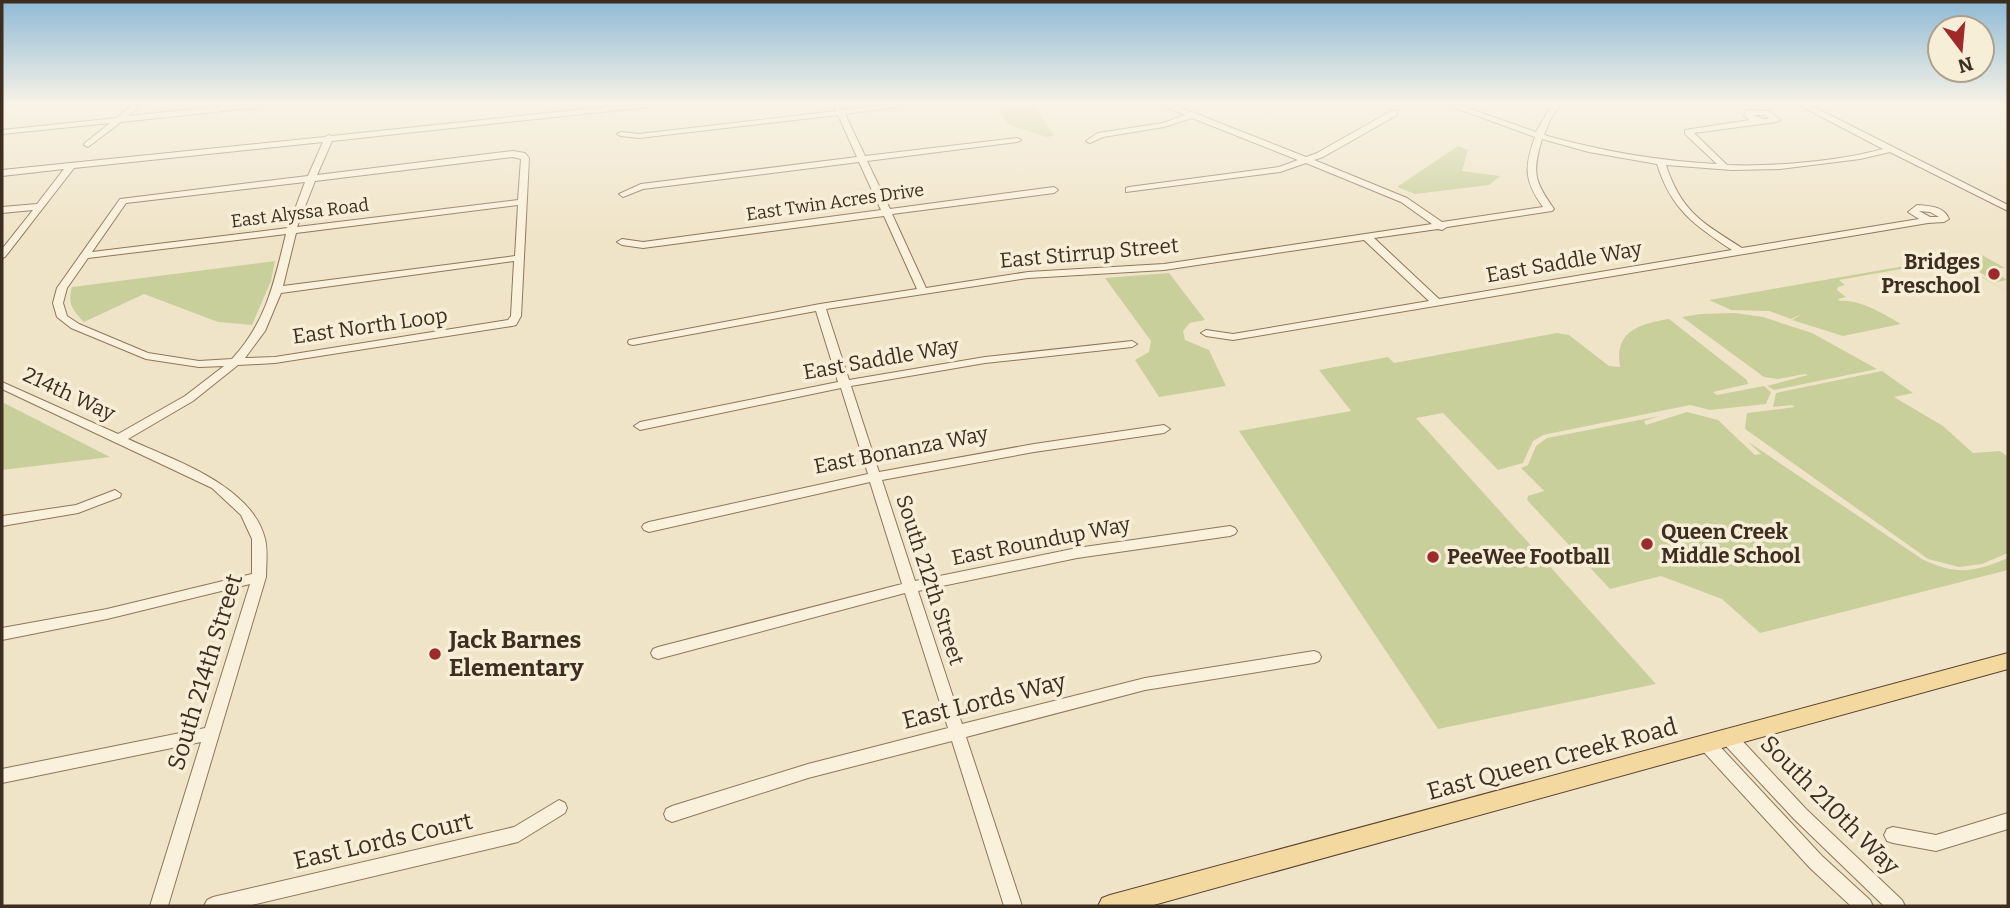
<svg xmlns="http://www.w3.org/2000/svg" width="2010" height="908" viewBox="0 0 2010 908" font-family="Bitter,serif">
	<rect width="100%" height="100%" fill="#f0e4c8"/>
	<!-- green -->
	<g fill="#c9cf9b">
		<path d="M 996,105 L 1034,105 L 1054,136 L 1046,137 L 1008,124 Z"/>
		<path d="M 1458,146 L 1468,150 L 1462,171 L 1500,176 L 1489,185 L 1415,194 L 1397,187 Z"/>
		<path d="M 1980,254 L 2005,268 L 1990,268 L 2007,280 L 1997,282 L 1956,259 Z"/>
		<path d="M 1951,258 L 2008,292 L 1957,263 L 1940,262 L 1839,280 L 1845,285 L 1838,287 L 1837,290 L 1846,297 L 1838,299 L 1840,301 C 1858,298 1886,315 1901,324 L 1843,336 L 1792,320 L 1802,314 L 1791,319 L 1769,311 L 1731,310 L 1709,300 Z"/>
		<path d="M 275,261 L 271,281 L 252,325 L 218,322 L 144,294 L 84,322 C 73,311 67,303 72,287 Z"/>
		<path d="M 1169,273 L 1205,320 L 1190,323 L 1183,331 L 1185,340 L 1209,350 L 1226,386 L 1159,397 L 1135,360 L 1149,352 L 1151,341 L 1105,278 Z"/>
		<path d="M 1735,313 L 1763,317 L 1812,333 L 1877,369 L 1774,390 L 1767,386 L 1808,375 L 1805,374 L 1778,379 L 1764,377 L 1682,317 L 1701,314 Z"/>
		<path d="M 1669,319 L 1747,380 L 1748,384 L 1713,392 L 1717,395 L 1764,386 L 1771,392 L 1766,404 L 1710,410 L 1690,405 L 1543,435 L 1533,441 L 1523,463 L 1498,470 L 1443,413 L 1416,418 L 1656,684 L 1438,729 L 1239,431 L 1351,411 L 1319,370 L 1388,357 L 1394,363 L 1557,333 L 1569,335 L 1609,366 L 1620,367 C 1614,331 1639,324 1669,319 Z"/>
		<path d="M 1882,371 L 1913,393 L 1894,397 L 1943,426 L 1973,453 L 2000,451 L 2008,457 L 2008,553 L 1982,564 L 1959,567 L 1928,559 L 1745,429 L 1747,413 L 1795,407 L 1792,405 L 1773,407 L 1776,393 Z"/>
		<path d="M 2,402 L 110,457 L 2,470 Z"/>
		<path d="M 1687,412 L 1718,420 L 1755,455 L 1761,454 L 1747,441 L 1922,559 C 1957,576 1974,572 2008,558 L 2008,570 L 1760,633 L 1722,599 L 1661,576 L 1610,589 L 1527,500 L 1528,496 L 1544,491 L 1521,468 L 1528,465 L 1536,446 L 1547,438 L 1660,416 L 1644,421 L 1646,425 Z"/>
	</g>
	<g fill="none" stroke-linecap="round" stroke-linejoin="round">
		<!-- minor casing -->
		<g stroke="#8d765c" stroke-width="2">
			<g id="minor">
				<path d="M 132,105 L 141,105 L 128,116 L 234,105 L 264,105 L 260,107 L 121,122 L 88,147 L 84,145 L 85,143 L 110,123 L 2,134 L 2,130 L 117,118 Z"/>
				<path d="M 623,105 L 652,105 L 648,107 L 332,141 L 317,175 L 513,151 L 525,153 L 529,158 L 521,316 L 516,325 L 512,326 L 275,363 L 238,365 L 193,401 L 128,439 C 173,460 252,485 265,539 C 268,550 266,565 266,577 L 168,906 L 150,906 L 201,742 L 2,783 L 2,769 L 205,728 L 250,584 L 107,619 L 2,640 L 2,628 L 107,609 L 252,574 L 252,539 L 241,515 L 212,488 L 2,389 L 2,382 L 118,434 L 185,396 L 224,366 L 199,367 L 146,359 L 71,328 L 57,317 L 53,303 L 57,288 L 120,199 L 308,176 L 323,142 L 74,168 L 5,257 L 2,258 L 2,249 L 33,210 L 2,213 L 2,207 L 37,204 L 64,169 L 2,176 L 2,170 L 325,137 L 329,135 L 332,136 ZM 513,157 L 521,159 L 518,200 L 297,227 L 315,181 ZM 305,182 L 288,228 L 92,252 L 126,203 ZM 518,205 L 515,256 L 283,286 L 296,233 ZM 286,234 C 274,282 267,321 232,359 L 199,361 L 148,353 L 79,324 L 67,316 L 63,303 L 67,288 L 88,258 ZM 514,261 L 511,316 L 508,320 L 275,357 L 245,358 L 265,331 L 281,293 Z"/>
				<path d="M 835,105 L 841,105 L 843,110 L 884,105 L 911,105 L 845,114 L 865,156 L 1017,138 L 1021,140 L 1017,142 L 867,161 L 890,209 L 1054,187 L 1058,190 L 1054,193 L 892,214 L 926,288 L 1028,272 L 1164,264 L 1432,224 L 1401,202 L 1306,163 L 1280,172 L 1126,192 L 1126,188 L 1129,187 L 1279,167 L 1298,160 L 1192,118 L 1164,127 L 1103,137 L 1090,143 L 1086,141 L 1098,133 L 1163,123 L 1185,115 L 1162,105 L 1174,105 L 1306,157 L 1317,153 L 1391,111 L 1397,111 L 1397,115 L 1323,157 L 1314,160 L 1407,198 L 1442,222 L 1543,207 C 1524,181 1524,167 1535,137 L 1447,105 L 1459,105 L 1536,132 L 1552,105 L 1560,105 L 1550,120 L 1544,135 C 1601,151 1658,161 1717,164 L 1685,134 L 1685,130 L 1750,120 L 1744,116 L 1747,110 L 1750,110 L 1770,111 L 1780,120 L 1776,122 L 1694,133 L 1727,165 C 1772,167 1840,161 1883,149 L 1799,105 L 1810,105 L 2008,205 L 2008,211 L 1890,152 L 1860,159 L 1780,169 L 1732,170 L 1666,165 C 1681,212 1703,223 1742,248 L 1919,219 L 1908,212 L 1917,205 C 1929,206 1944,206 1949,219 L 1944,222 L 1928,223 L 1233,340 L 1206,336 L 1201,333 L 1206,330 L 1233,334 L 1429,301 L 1364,240 L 1164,270 L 1028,278 L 826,309 L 849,380 L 985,357 L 1132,341 L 1137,344 L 1132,347 L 985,363 L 851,386 L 879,472 L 1034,444 L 1164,425 L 1170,429 L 1164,433 L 1034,452 L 882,480 L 915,581 L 1077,548 L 1230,526 L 1235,528 L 1237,531 L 1235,534 L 1230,536 L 1077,558 L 918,591 L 962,724 L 1145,678 L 1314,651 L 1319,653 L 1321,657 L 1319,661 L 1314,663 L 1145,690 L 966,737 L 1022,906 L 1004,906 L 952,741 L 808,778 L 672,822 L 666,819 L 664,814 L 666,809 L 672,806 L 808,764 L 948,728 L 905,593 L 658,659 L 653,657 L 651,653 L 653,649 L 658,647 L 902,584 L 870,482 L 649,532 L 644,530 L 642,527 L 644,524 L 649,522 L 868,474 L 841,388 L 640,430 L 634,426 L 640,422 L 838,382 L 816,311 L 633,345 L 629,344 L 628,342 L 629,340 L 820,304 L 917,289 L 884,216 L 643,248 L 622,245 L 617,242 L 622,239 L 643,242 L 881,210 L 859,162 L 643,189 L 623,197 L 619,194 L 641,184 L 857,157 L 838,115 L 639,138 L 621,136 L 617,134 L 621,132 L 639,134 L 836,111 ZM 1752,115 L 1765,115 L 1769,119 L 1764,119 ZM 1542,139 L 1589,152 L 1657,164 C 1671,209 1694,225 1732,250 L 1439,299 L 1374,238 L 1438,229 L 1442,230 L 1447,227 L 1552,211 L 1554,209 C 1534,181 1532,173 1542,139 ZM 1919,211 L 1930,212 L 1939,217 L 1930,217 Z"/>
				<path d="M 115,490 L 121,494 L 120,497 L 78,513 L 2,526 L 2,516 L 76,505 Z"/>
				<path d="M 1729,731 L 1735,733 L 1806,809 L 1902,900 L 1905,906 L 1884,906 L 1794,819 L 1723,743 L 1721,738 L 1723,733 Z"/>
				<path d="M 1707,737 L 1713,739 L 1822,856 L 1870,900 L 1873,906 L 1851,906 L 1810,868 L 1701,749 L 1699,744 L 1701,739 Z"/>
				<path d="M 559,800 L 565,803 L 567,808 L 565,813 L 518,842 L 248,906 L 204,906 L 207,900 L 213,897 L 514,827 Z"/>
				<path d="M 2008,813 L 2008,829 L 1936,851 L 1893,843 L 1887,841 L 1884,835 L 1887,829 L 1893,827 L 1936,835 Z"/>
			</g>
		</g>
		<!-- major casing -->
		<g stroke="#5b4430" stroke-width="2">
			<path id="major" d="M 2008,653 L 2008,669 L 1150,906 L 1098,906 L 1102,898 L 1110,895 Z"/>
		</g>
		<!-- minor -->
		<use href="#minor" fill="#faf1dc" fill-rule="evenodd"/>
		<!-- major -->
		<use href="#major" fill="#f3d9a0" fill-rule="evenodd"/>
	</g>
	<!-- sky -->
	<linearGradient id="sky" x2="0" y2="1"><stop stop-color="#8fbad6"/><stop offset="0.45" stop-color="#f8f3e6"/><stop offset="1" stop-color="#f8f3e6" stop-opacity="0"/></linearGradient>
	<rect width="2010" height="232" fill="url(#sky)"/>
	<!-- markers -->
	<g fill="#9e2a2b" stroke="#f7eed8" stroke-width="2.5">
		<circle cx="1994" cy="274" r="7"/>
		<circle cx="1647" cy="544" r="7"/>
		<circle cx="1433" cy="557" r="7"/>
		<circle cx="435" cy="654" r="7"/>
	</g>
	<g text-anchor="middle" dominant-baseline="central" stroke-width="7" stroke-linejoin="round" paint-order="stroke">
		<!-- far-street labels -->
		<g font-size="18" fill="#3d2e20" stroke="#f7eed8">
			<text transform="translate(835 202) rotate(-8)">East Twin Acres Drive</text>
			<text transform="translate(300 213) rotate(-7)">East Alyssa Road</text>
		</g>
		<!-- street labels -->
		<g font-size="21" fill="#3d2e20" stroke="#f7eed8">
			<text transform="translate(1089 253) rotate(-5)">East Stirrup Street</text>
			<text transform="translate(1564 262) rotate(-10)">East Saddle Way</text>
			<text transform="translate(370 326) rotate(-8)">East North Loop</text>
			<text transform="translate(881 359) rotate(-10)">East Saddle Way</text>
			<text transform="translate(69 394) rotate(25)">214th Way</text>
			<text transform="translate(901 450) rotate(-11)">East Bonanza Way</text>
			<text transform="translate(1041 541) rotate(-11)">East Roundup Way</text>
			<text transform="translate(930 580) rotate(72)">South 212th Street</text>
		</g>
		<!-- poi labels -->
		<g font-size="21" font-weight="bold" fill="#3d2e20" stroke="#f7eed8" text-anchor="start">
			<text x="1980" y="262" text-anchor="end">Bridges<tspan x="1980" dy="24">Preschool</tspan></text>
			<text x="1661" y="532">Queen Creek<tspan x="1661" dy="24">Middle School</tspan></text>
			<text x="1447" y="557">PeeWee Football</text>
		</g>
		<!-- near-poi labels -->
		<g font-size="24" font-weight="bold" fill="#3d2e20" stroke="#f7eed8" text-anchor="start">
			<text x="449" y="640">Jack Barnes<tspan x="449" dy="28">Elementary</tspan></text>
		</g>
		<!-- near-street labels -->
		<g font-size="24" fill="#3d2e20" stroke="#f7eed8">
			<text transform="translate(205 672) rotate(-73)">South 214th Street</text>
			<text transform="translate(984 701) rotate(-14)">East Lords Way</text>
			<text transform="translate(1552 759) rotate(-15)">East Queen Creek Road</text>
			<text transform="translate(1830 805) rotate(45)">South 210th Way</text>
			<text transform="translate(383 841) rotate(-13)">East Lords Court</text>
		</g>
	</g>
	<!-- border -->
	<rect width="2010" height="908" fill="none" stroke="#3d2e20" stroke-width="7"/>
	<!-- north arrow -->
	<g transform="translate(1961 49) rotate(164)"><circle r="33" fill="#f7eed8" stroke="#ada18e" stroke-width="2"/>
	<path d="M0-5L12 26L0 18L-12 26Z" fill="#9e2a2b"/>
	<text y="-10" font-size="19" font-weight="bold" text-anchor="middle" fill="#3d2e20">N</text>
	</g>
</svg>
